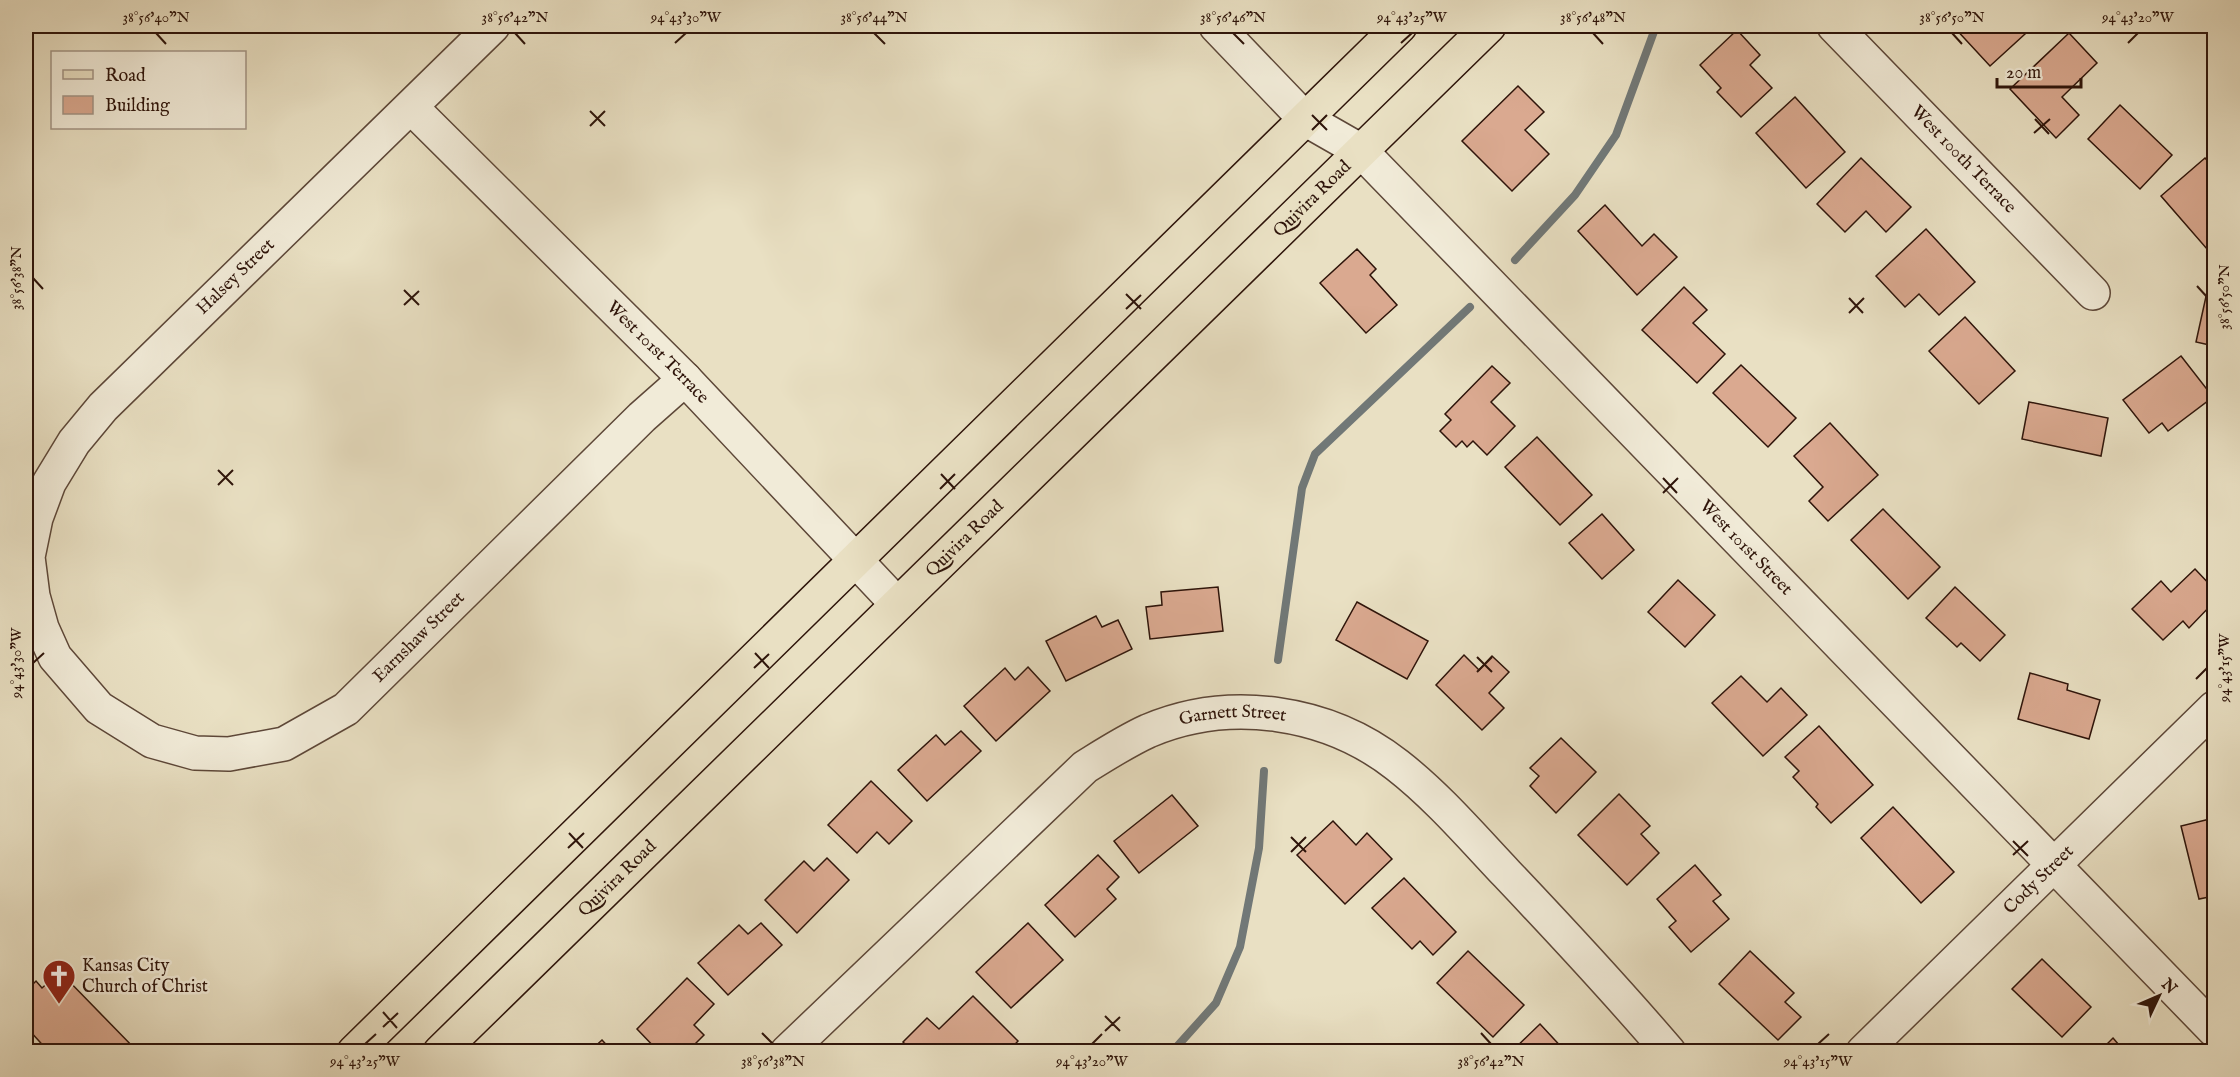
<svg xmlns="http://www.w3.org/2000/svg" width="2240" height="1077" viewBox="0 0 2240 1077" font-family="'IM FELL English',serif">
	<rect width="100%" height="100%" fill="#e9e0c3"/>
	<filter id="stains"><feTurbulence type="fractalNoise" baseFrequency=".00333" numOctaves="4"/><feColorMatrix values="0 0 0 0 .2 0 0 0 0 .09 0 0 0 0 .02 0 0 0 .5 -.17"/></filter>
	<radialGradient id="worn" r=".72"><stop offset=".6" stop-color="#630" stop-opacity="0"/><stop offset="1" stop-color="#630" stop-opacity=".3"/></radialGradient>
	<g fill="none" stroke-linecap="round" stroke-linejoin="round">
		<!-- stream -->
		<g stroke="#717877" stroke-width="8">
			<path d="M 1515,260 L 1575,195 L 1616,135 L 1656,26"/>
			<path d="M 1278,660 L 1302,488 L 1315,454 L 1470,307"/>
			<path d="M 1172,1052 L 1216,1003 L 1240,947 L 1259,848 L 1264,771"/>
		</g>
	</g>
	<!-- building -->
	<g fill="#daa990" stroke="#2e140a" stroke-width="1.5">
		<path d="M 1953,26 L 2017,26 L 2025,34 L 1990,66 Z"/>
		<path d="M 1737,30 L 1760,55 L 1750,65 L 1772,88 L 1741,117 L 1717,92 L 1721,88 L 1700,65 Z"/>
		<path d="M 2069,33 L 2097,63 L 2062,97 L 2079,115 L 2056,138 L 2010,89 Z"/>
		<path d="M 1518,86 L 1544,112 L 1525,130 L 1549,154 L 1512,191 L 1462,141 Z"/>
		<path d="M 1795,97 L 1845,152 L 1806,188 L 1756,133 Z"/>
		<path d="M 2120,105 L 2172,155 L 2140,189 L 2088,139 Z"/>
		<path d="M 1861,158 L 1911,207 L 1886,232 L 1866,211 L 1845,232 L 1817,204 Z"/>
		<path d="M 2205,158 L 2214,168 L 2214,242 L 2207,249 L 2161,196 Z"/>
		<path d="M 1605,205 L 1642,246 L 1654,234 L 1677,257 L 1637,295 L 1578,231 Z"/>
		<path d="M 1926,229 L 1975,282 L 1939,315 L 1919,294 L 1905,307 L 1876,276 Z"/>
		<path d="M 1357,249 L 1376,269 L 1370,275 L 1397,305 L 1366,333 L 1320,283 Z"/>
		<path d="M 2212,269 L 2214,270 L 2214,346 L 2196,342 Z"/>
		<path d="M 1684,287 L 1707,310 L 1693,323 L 1725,354 L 1697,383 L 1642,330 Z"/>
		<path d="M 1965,317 L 2015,371 L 1979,404 L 1929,351 Z"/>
		<path d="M 2181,356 L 2213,397 L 2168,431 L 2162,423 L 2149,433 L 2123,400 Z"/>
		<path d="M 1741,365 L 1796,418 L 1768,447 L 1713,393 Z"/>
		<path d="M 1492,366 L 1510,383 L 1491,402 L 1515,426 L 1487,455 L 1473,441 L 1467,447 L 1462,441 L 1456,447 L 1440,431 L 1451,420 L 1445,414 Z"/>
		<path d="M 2029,402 L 2108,418 L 2101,456 L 2022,439 Z"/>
		<path d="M 1830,423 L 1878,475 L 1828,521 L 1809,501 L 1823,487 L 1794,456 Z"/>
		<path d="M 1537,437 L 1592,495 L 1560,525 L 1505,467 Z"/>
		<path d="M 1883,509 L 1940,567 L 1908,599 L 1851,540 Z"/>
		<path d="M 1602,514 L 1634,550 L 1602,579 L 1569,543 Z"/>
		<path d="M 2195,569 L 2214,589 L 2214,602 L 2189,628 L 2183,621 L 2163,640 L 2132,609 L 2161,581 L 2171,592 Z"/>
		<path d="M 1678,580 L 1715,615 L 1685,647 L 1648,612 Z"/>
		<path d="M 1218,587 L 1223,631 L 1150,639 L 1146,607 L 1162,605 L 1161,592 Z"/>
		<path d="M 1955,587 L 2005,635 L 1980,661 L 1961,643 L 1957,647 L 1926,618 Z"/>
		<path d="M 1357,602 L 1428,641 L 1407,679 L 1336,640 Z"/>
		<path d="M 1096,616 L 1102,627 L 1118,620 L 1132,649 L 1066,681 L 1046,641 Z"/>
		<path d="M 1464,655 L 1479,670 L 1492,656 L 1509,672 L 1489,693 L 1504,708 L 1482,730 L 1436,685 Z"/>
		<path d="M 1028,667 L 1050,691 L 996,741 L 964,706 L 1005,668 L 1015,680 Z"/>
		<path d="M 2030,673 L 2068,684 L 2067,690 L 2100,700 L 2089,739 L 2018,719 Z"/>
		<path d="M 1741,676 L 1767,702 L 1781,688 L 1807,715 L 1763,756 L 1712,703 Z"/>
		<path d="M 1819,726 L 1873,785 L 1831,823 L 1816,807 L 1818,804 L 1793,777 L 1799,771 L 1785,757 Z"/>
		<path d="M 961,731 L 981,751 L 927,801 L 898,770 L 936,735 L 945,745 Z"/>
		<path d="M 1561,738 L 1596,772 L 1556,813 L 1530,786 L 1539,776 L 1530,768 Z"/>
		<path d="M 871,781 L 912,821 L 889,844 L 877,832 L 857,853 L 828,825 Z"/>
		<path d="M 1619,794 L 1650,826 L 1641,834 L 1659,853 L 1627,885 L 1578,835 Z"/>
		<path d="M 1172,795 L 1198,826 L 1139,873 L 1114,841 Z"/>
		<path d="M 1893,807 L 1954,872 L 1921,903 L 1861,838 Z"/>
		<path d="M 2214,818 L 2214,896 L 2199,899 L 2181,826 Z"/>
		<path d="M 1333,821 L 1356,845 L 1367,833 L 1392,859 L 1345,904 L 1297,855 Z"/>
		<path d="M 1098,855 L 1119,877 L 1107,889 L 1116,899 L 1075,937 L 1045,905 Z"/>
		<path d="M 827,858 L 849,880 L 797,933 L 765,900 L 804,861 L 814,871 Z"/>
		<path d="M 1695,865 L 1721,895 L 1713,901 L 1729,919 L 1691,952 L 1669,927 L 1676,921 L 1657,899 Z"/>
		<path d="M 1404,878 L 1456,932 L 1433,955 L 1420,941 L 1412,949 L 1372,908 Z"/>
		<path d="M 761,923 L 782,945 L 728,995 L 698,963 L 739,925 L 748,934 Z"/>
		<path d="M 1028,923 L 1063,960 L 1011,1008 L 976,972 Z"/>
		<path d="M 1468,951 L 1524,1005 L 1493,1037 L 1437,983 Z"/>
		<path d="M 1750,951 L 1794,993 L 1785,1002 L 1801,1017 L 1778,1040 L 1719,984 Z"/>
		<path d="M 2042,959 L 2091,1007 L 2062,1037 L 2012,989 Z"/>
		<path d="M 60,972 L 138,1052 L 49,1052 L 29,1030 L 33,1026 L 26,1019 L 26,991 L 36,981 L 42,988 Z"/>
		<path d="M 687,978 L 714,1004 L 694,1025 L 704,1035 L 687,1052 L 659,1052 L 637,1029 Z"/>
		<path d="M 973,996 L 1018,1041 L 1008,1052 L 913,1052 L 903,1042 L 927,1018 L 939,1029 Z"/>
		<path d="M 1540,1024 L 1566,1052 L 1511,1052 Z"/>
		<path d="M 2113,1038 L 2125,1052 L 2099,1052 Z"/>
		<path d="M 602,1040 L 613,1052 L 589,1052 Z"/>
	</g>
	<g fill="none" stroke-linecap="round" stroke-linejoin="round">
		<!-- minor casing -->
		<g stroke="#5d4738" stroke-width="36">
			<g id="minor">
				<path id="s1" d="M 493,26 L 103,407 L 74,442 L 49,483 L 36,518 L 28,557 L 33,596 L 42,628 L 55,657 L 99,708 L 152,741 L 195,753 L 229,754 L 284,744 L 346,709 L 642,417 L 685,379"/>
				<path id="s2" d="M 1216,26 L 1305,119 L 1361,151 L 2214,1030"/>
				<path id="s3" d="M 1834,26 L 2093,293"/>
				<path id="s4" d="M 411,107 L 685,379 L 897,604"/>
				<path id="s5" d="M 787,1052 L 1085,767 C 1106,754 1126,741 1148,731 C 1230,696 1328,711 1397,765 C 1437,796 1472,837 1507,874 C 1562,932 1616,990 1669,1052"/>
				<path id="s6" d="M 1863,1052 L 2214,708"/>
			</g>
		</g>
		<!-- primary casing -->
		<g stroke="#2e140a" stroke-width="36">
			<g id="primary">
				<path d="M 354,1052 L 1400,26"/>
				<path id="s7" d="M 440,1052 L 1489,26"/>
			</g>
		</g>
		<!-- minor -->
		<use href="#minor" stroke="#f1ebd8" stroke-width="33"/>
		<!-- primary -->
		<use href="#primary" stroke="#e9e0c3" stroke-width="33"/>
	</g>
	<!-- ticks -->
	<path fill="none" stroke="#2e140a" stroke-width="2" d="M 156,33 L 166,44M 515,33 L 525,44M 874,33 L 885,44M 1233,33 L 1244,44M 1593,33 L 1603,44M 1952,33 L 1962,44M 675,43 L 686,33M 1401,43 L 1412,33M 2128,43 L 2138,33M 590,111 L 605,126M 1312,115 L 1327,130M 2035,119 L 2049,134M 590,126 L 605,111M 1312,130 L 1327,115M 2034,133 L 2050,119M 33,278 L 43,289M 2197,286 L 2207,297M 404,290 L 419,305M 1126,294 L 1141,309M 1849,298 L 1863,313M 404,305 L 419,291M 1126,309 L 1141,295M 1849,313 L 1864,298M 218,470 L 233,485M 941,474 L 955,489M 1663,478 L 1677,493M 218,485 L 233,470M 940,489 L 955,474M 1663,493 L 1678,478M 755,653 L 769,668M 1477,657 L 1492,672M 33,663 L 44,653M 754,668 L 769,654M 1477,672 L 1492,657M 2196,679 L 2207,668M 569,833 L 583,848M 1291,837 L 1306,852M 2013,841 L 2028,856M 568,848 L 584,833M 1291,852 L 1306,837M 2013,855 L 2028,841M 383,1012 L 397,1028M 1105,1016 L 1120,1031M 383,1027 L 398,1013M 1105,1031 L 1120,1017M 762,1033 L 773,1044M 1481,1033 L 1491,1044M 365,1044 L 376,1034M 1092,1044 L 1102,1034M 1818,1044 L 1829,1034"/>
	<!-- icons -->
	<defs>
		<g id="church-pin" transform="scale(1.725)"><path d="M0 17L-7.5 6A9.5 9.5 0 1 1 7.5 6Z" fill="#8f2418" stroke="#f1ebd8"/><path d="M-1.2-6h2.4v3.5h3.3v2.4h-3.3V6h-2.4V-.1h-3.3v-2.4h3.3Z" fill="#fff"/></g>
	</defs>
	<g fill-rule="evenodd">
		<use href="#church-pin" x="59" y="976"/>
	</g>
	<g text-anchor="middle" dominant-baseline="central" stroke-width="5" stroke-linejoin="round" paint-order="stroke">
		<!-- street labels -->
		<g font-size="18" fill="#2e140a" stroke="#f1ebd8">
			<text stroke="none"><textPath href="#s3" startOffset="186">West 100th Terrace</textPath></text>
			<text stroke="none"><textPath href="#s7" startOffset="1220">Quivira Road</textPath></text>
			<text transform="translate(236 277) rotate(-44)">Halsey Street</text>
			<text stroke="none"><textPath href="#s4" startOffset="348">West 101st Terrace</textPath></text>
			<text stroke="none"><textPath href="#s7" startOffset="734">Quivira Road</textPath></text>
			<text stroke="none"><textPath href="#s2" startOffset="746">West 101st Street</textPath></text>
			<text stroke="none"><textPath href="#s1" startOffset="1258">Earnshaw Street</textPath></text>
			<text stroke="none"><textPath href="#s5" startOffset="572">Garnett Street</textPath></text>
			<text stroke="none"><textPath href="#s7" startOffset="248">Quivira Road</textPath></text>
			<text stroke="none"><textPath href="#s6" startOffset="246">Cody Street</textPath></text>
		</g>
		<!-- poi labels -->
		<g font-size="18" fill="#2e140a" stroke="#f1ebd8" text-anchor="start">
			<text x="82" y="966">Kansas City<tspan x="82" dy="21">Church of Christ</tspan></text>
		</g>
	</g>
	<!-- margin -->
	<rect width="2240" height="1077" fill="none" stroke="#e9e0c3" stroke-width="66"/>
	<!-- legend -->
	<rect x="51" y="51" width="195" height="78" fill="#f1ebd8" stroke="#a39586" stroke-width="1.5"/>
	<rect x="63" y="70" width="30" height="9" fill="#e9e0c3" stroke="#a39586" stroke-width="1.5"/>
	<text x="105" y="81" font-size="18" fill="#2e140a">Road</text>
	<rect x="63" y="96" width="30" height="18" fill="#daa990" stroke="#a39586" stroke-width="1.5"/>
	<text x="105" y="111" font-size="18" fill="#2e140a">Building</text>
	<!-- north arrow -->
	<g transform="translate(2159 996) rotate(46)" stroke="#f1ebd8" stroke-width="4.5" paint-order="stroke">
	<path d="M0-4.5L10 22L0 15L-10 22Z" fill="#2e140a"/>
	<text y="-9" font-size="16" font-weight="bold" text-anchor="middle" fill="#2e140a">N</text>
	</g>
	<!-- scale -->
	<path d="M1997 78v9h84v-9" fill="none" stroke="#2e140a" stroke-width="3"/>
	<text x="2006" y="78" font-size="18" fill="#2e140a" stroke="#f1ebd8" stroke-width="4.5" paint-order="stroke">20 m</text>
	<rect x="33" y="33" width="2174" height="1011" fill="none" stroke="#2e140a" stroke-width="2"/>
	<g font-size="15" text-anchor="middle" fill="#2e140a">
		<text x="156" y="22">38°56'40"N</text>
		<text x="515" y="22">38°56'42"N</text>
		<text x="686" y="22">94°43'30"W</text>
		<text x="874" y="22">38°56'44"N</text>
		<text x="1233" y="22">38°56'46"N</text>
		<text x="1412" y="22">94°43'25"W</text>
		<text x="1593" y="22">38°56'48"N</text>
		<text x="1952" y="22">38°56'50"N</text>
		<text x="2138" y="22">94°43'20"W</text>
		<text transform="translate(16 278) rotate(-90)" y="5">38°56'38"N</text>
		<text transform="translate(2224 297) rotate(-90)" y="5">38°56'50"N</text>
		<text transform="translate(16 663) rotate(-90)" y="5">94°43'30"W</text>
		<text transform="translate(2224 668) rotate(-90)" y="5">94°43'15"W</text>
		<text x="365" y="1066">94°43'25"W</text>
		<text x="773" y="1066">38°56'38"N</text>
		<text x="1092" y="1066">94°43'20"W</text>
		<text x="1491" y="1066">38°56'42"N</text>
		<text x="1818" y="1066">94°43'15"W</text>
	</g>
	<rect width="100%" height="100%" filter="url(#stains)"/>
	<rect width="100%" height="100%" fill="url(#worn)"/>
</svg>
